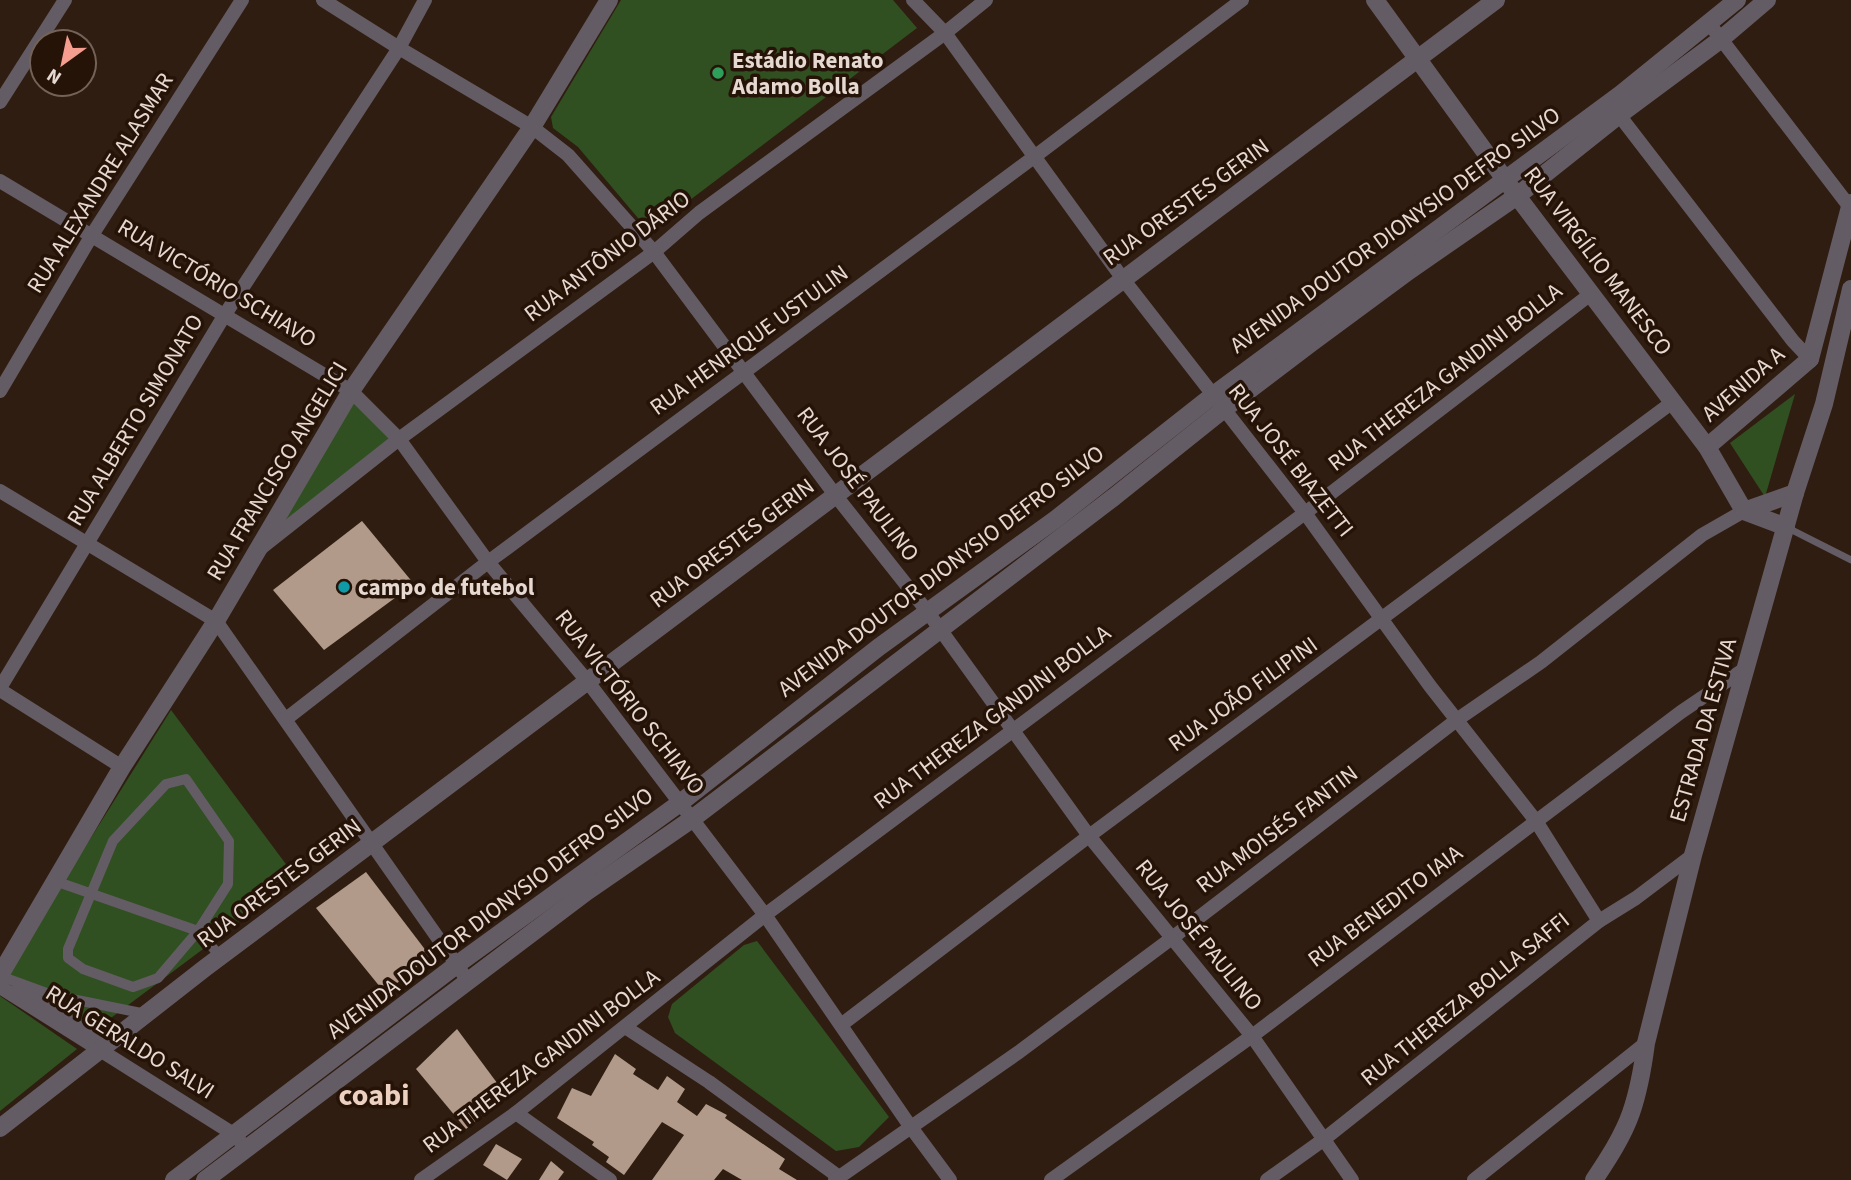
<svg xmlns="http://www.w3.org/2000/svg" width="1851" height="1180" viewBox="0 0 1851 1180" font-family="'Source Sans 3',sans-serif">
	<rect width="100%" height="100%" fill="#301d11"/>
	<!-- green -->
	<g fill="#315022">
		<path d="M 621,0 L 893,0 L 917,28 L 649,231 L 578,147 L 553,128 L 551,117 Z"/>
		<path d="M 1795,394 L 1765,497 L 1730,443 Z"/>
		<path d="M 350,396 L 392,436 L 269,535 Z"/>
		<path d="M 171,710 L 297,879 L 84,1038 L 0,983 Z"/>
		<path d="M 757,941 L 889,1117 L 859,1147 L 836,1151 L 675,1033 L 668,1017 L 672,1004 L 744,945 Z"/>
		<path d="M 0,996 L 77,1049 L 0,1111 Z"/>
	</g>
	<!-- building -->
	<g fill="#b29a8a">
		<path d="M 362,521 L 414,584 L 324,650 L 273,590 Z"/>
		<path d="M 366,872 L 430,956 L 385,993 L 316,908 Z"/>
		<path d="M 457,1029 L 506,1095 L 466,1129 L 416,1069 Z"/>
		<path d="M 615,1054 L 636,1069 L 633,1074 L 658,1090 L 667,1076 L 685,1089 L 677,1102 L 697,1116 L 706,1104 L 727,1115 L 725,1118 L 785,1159 L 779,1169 L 797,1180 L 742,1180 L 723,1169 L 714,1180 L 652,1180 L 684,1135 L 662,1122 L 624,1175 L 606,1162 L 609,1157 L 592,1145 L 594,1142 L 557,1118 L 572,1088 L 591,1096 Z"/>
		<path d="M 496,1144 L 522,1159 L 507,1180 L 483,1165 Z"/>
		<path d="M 551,1161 L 564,1172 L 558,1180 L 539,1180 Z"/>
	</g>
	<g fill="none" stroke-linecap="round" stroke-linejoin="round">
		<!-- service -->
		<path stroke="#645c64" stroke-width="7" d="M 1786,527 L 1851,560"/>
		<!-- pedestrian -->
		<g stroke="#645c64" stroke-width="10">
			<path d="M 186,779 L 229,841 L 228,884 L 198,931 L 158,978 L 133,987 L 83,969 L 68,958 L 68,949 L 113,841 L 166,784 Z"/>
			<path d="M 55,881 L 198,931 L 221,957"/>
			<path d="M 0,976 L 52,995 L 146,1014"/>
			<path d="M 17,987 L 97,1037 L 99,1051"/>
		</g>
		<!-- minor -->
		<g stroke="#645c64" stroke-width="14">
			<path d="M 323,0 L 399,48 L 532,127 L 568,155 L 654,252 L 836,496 L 927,611 L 1089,836 L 1252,1036 L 1352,1180"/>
			<path d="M 913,0 L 945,33 L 1123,279 L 1305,513 L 1430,686 L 1536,821 L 1599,921"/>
			<path d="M 1708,22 L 1849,206"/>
			<path d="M 0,102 L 65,0"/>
			<path d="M 1619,115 L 1793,341 L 1810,359"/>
			<path d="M 0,181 L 351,391 L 399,439 L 488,562 L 588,682 L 680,803 L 765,915 L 910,1126 L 950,1180"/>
			<path d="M 0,391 L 92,235 L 242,0"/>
			<path d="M 0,491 L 216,621 L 468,981"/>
			<path d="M 261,548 L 399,439 L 654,252 L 699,213 L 945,33 L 986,0"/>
			<path d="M 0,688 L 224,316 L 399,48 L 425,0"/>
			<path d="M 0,690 L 122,767"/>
			<path d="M 286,719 L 488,562 L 1034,157 L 1242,0"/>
			<path d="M 0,987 L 235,1135 L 240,1141"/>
			<path d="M 841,1025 L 1089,836 L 1674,401"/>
			<path d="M 625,1027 L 709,1082 L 839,1177"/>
			<path d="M 516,1113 L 610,1180"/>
			<path d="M 421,1180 L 516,1113 L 765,915 L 1305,513 L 1592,293"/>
			<path d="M 835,1180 L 1019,1052 L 1172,938 L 1458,719 L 1541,662 L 1702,535 L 1744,511"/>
			<path d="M 1051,1180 L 1252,1036 L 1681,712 L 1746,668"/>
			<path d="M 1267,1180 L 1323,1140 L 1599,921 L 1636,898 L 1693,855"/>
			<path d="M 1474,1180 L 1646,1043"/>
		</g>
		<!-- tertiary -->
		<g stroke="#645c64" stroke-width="18">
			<path d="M 1375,0 L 1517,196 L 1707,447 L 1744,511 L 1795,493"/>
			<path d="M 1810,359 L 1851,203"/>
			<path d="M 1707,447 L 1810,359"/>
			<path d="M 1744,511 L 1786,527"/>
			<path d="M 0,975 L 122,767 L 216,621 L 351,391 L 532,127 L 609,0"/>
			<path d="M 0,1128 L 205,968 L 1496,0"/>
			<path d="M 174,1180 L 455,966 L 680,803 L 879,647 L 1056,519 L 1212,396 L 1621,94 L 1737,0"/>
			<path d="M 205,1180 L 586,892 L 692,819 L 1114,497 L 1224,409 L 1311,343 L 1410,270 L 1517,196 L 1619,115 L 1720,40 L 1767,0"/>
			<path d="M 1594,1180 C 1608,1159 1623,1136 1631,1113 C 1639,1090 1643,1066 1646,1043 L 1693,855 L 1795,493 L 1824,404 L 1851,289"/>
		</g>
	</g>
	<!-- markers -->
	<circle fill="#2e9e5b" stroke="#261308" stroke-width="2.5" cx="718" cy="73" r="7"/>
	<circle fill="#0f9aa8" stroke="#261308" stroke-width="2.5" cx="344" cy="587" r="7"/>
	<g text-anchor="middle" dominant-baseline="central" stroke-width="7" stroke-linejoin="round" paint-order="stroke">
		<!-- poi labels -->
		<g font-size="23" font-weight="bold" fill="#e6d9d1" stroke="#261308" text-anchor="start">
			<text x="732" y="60">Estádio Renato<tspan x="732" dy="26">Adamo Bolla</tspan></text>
			<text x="358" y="587">campo de futebol</text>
		</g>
		<!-- street labels -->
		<g font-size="23" fill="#e6d9d1" stroke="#261308">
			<text transform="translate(100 183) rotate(-58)">RUA ALEXANDRE ALASMAR</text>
			<text transform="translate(1186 202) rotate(-36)">RUA ORESTES GERIN</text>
			<text transform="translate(1395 230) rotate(-36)">AVENIDA DOUTOR DIONYSIO DEFRO SILVO</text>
			<text transform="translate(607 256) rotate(-37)">RUA ANTÔNIO DÁRIO</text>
			<text transform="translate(1598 261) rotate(53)">RUA VIRGÍLIO MANESCO</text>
			<text transform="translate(217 283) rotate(31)">RUA VICTÓRIO SCHIAVO</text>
			<text transform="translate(749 340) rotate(-36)">RUA HENRIQUE USTULIN</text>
			<text transform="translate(1445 377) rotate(-38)">RUA THEREZA GANDINI BOLLA</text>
			<text transform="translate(1743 384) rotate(-41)">AVENIDA A</text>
			<text transform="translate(135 420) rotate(-59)">RUA ALBERTO SIMONATO</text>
			<text transform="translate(1291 460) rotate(52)">RUA JOSÉ BIAZETTI</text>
			<text transform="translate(277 471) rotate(-59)">RUA FRANCISCO ANGELICI</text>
			<text transform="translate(858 484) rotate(53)">RUA JOSÉ PAULINO</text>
			<text transform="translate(732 543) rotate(-37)">RUA ORESTES GERIN</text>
			<text transform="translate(941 571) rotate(-37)">AVENIDA DOUTOR DIONYSIO DEFRO SILVO</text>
			<text transform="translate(1243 694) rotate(-36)">RUA JOÃO FILIPINI</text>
			<text transform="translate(630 702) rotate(52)">RUA VICTÓRIO SCHIAVO</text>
			<text transform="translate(992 717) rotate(-37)">RUA THEREZA GANDINI BOLLA</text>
			<text transform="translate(1703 730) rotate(-74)">ESTRADA DA ESTIVA</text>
			<text transform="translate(1277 829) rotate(-37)">RUA MOISÉS FANTIN</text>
			<text transform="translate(279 883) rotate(-37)">RUA ORESTES GERIN</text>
			<text transform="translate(1385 906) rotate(-37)">RUA BENEDITO IAIA</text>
			<text transform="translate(490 913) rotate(-37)">AVENIDA DOUTOR DIONYSIO DEFRO SILVO</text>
			<text transform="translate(1199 935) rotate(51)">RUA JOSÉ PAULINO</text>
			<text transform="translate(1465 999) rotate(-39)">RUA THEREZA BOLLA SAFFI</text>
			<text transform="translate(130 1042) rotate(32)">RUA GERALDO SALVI</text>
			<text transform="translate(541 1061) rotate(-37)">RUA THEREZA GANDINI BOLLA</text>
		</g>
		<!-- district labels -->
		<g font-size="30" font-weight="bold" fill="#ecd1c1" stroke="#261308">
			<text x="374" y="1095">coabi</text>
		</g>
	</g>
	<!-- north arrow -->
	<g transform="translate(63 63) rotate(213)"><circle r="33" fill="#261308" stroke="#736258" stroke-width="2"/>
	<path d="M0-5L12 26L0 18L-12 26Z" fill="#f59d8e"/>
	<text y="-10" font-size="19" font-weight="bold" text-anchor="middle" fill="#e6d9d1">N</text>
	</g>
</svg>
